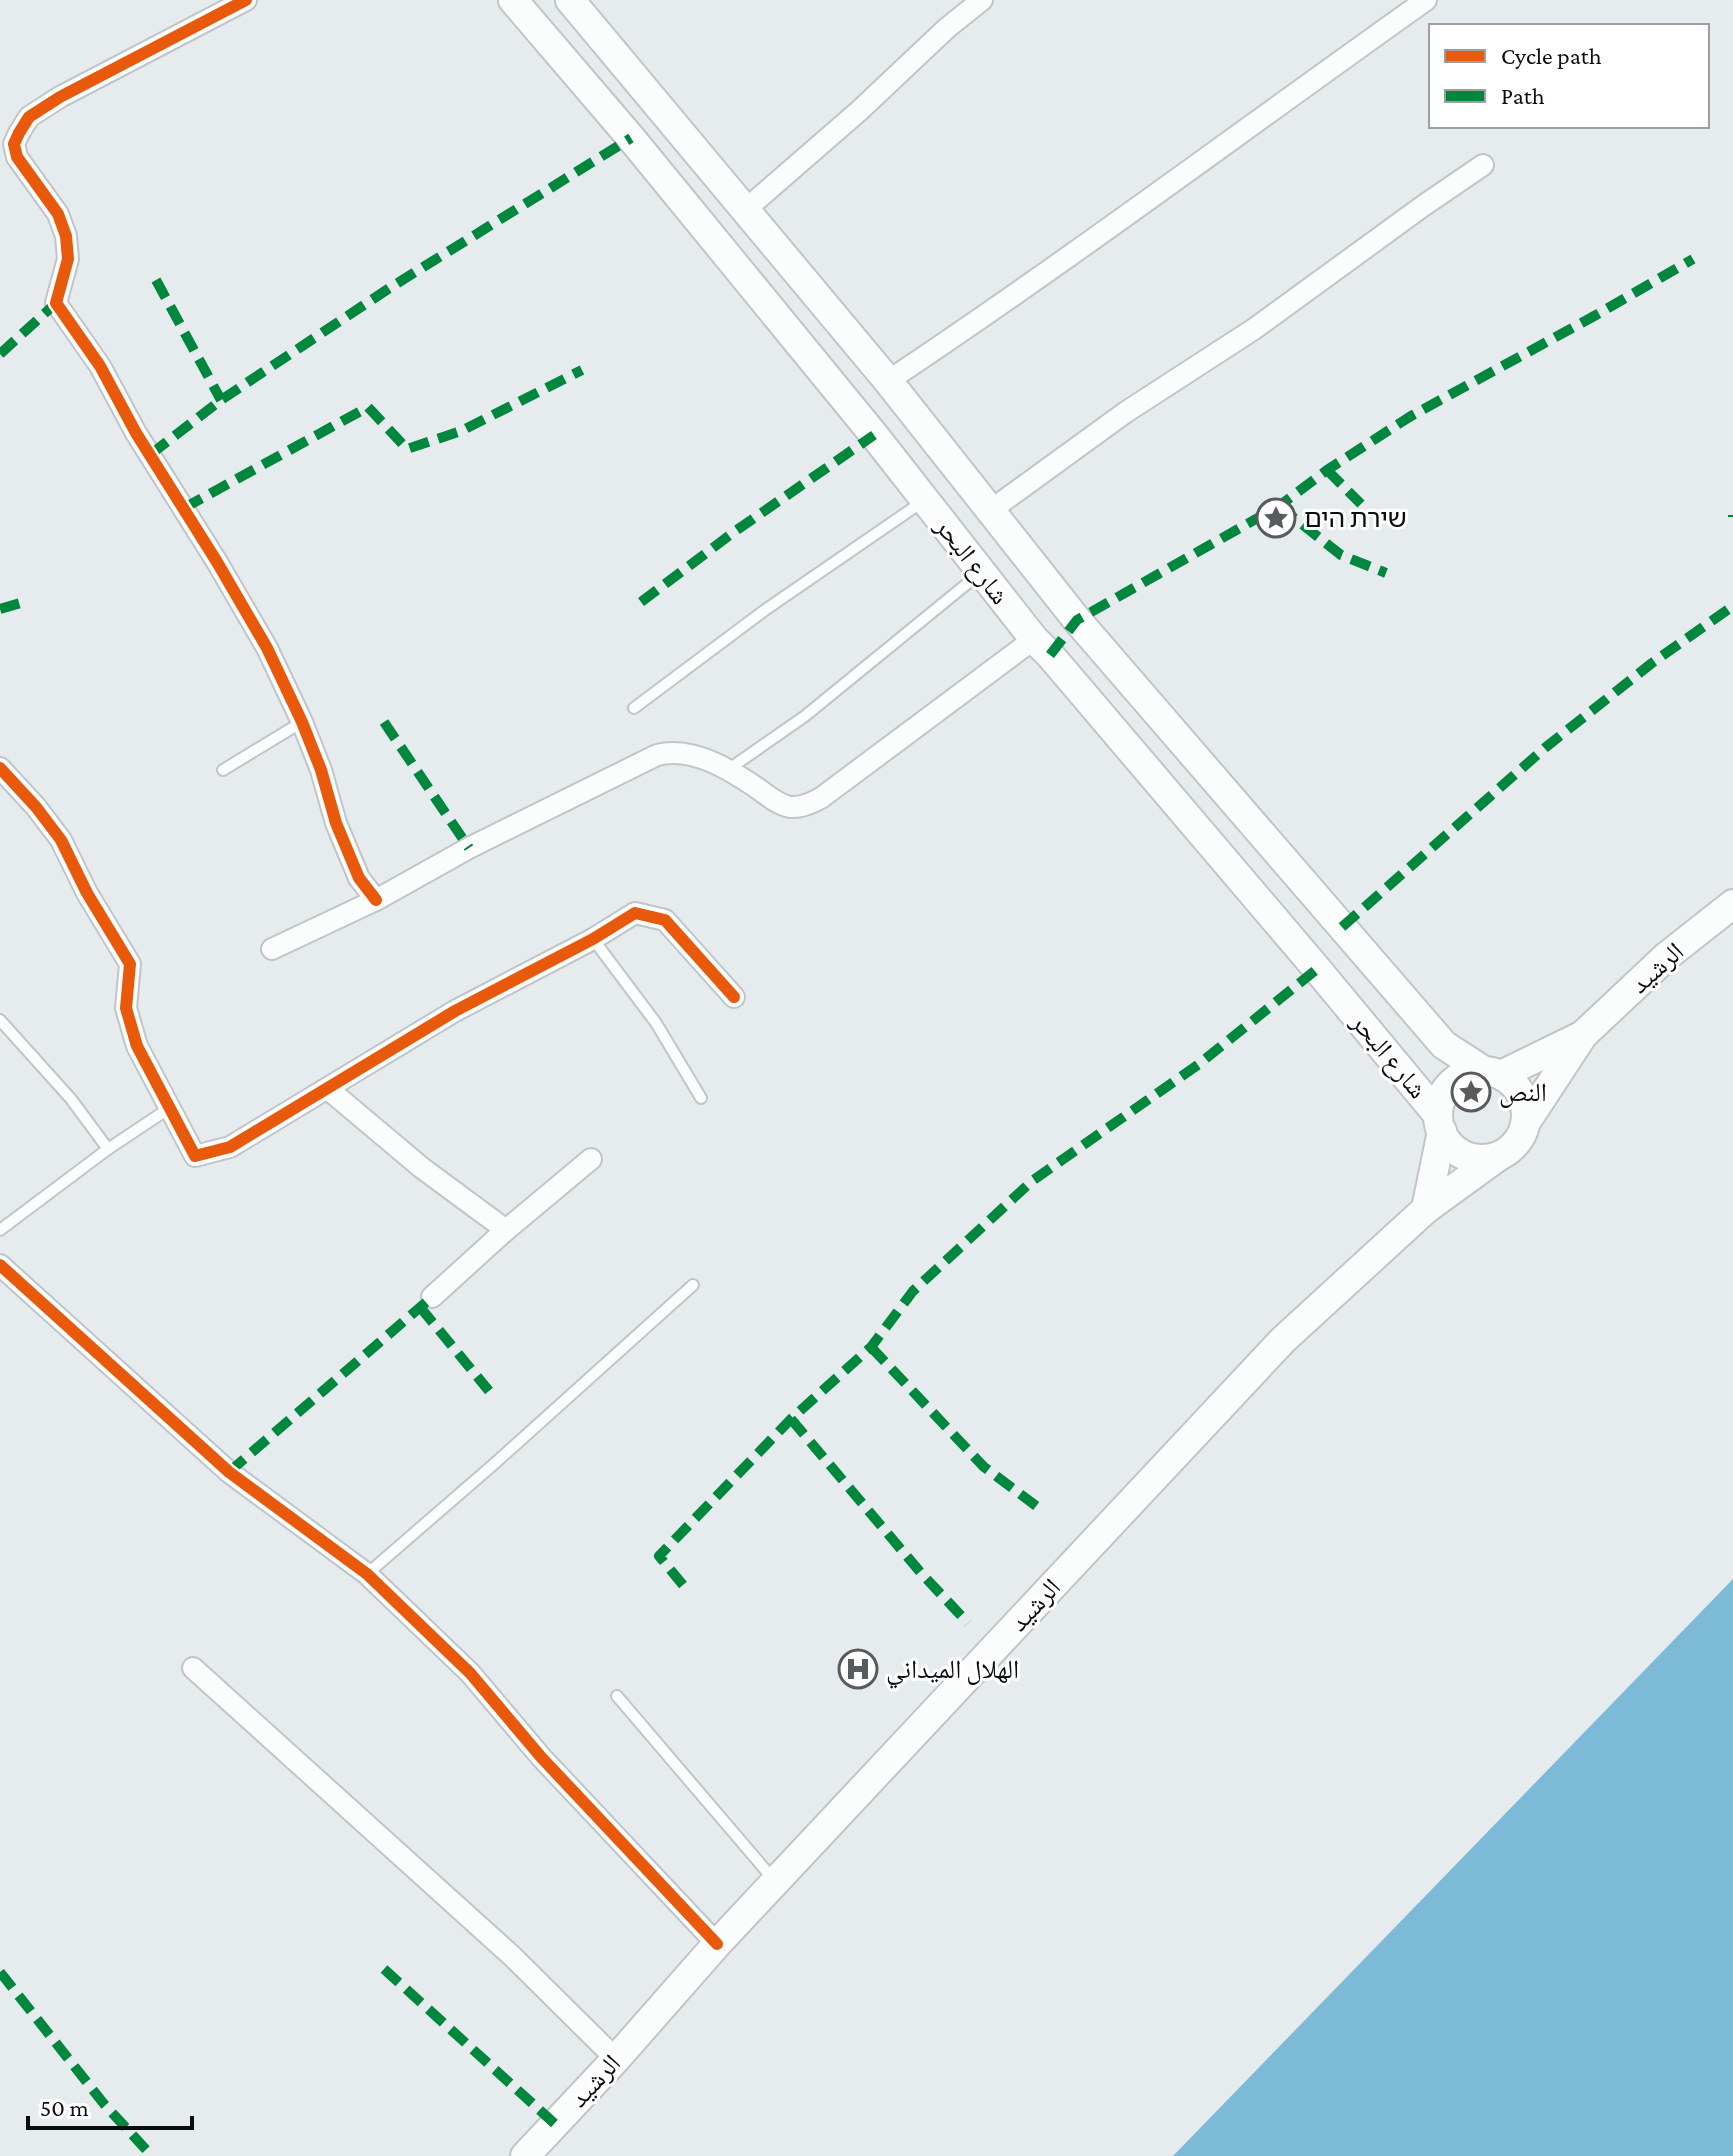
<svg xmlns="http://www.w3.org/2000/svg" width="1733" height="2156" viewBox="0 0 1733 2156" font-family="'Crimson Pro','Noto Naskh Arabic','Noto Sans Hebrew',serif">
	<rect width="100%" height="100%" fill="#e6ebee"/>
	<!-- water -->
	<path fill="#7dbad7" d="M 1733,1579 L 1733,2156 L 1173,2156 Z"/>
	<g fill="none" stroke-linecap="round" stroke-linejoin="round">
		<!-- lane casing -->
		<g stroke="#c1c5c8" stroke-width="14">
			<g id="lane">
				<path d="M 634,708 L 765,610 L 922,502"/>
				<path d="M 729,769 L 805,716 L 979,574"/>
				<path d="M 223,770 L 302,722"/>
				<path d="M 593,939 L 656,1023 L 701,1098"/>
				<path d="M 0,1020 L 71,1099 L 108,1149"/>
				<path d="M 0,1230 L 108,1149 L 168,1109"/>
				<path d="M 367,1574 L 494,1464 L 693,1285"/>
				<path d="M 617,1696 L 774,1880"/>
			</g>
		</g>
		<!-- street casing -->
		<g stroke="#c1c5c8" stroke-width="24">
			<g id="street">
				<path d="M 246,0 L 60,97 L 29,117 L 19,133 L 14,144 L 17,157 L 58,214 L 66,236 L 68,259 L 56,303 L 100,366 L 136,433 L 217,562 L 267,648 L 302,722 L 321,770 L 336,823 L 359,878 L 376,900"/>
				<path d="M 745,210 L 859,111 L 947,28 L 982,0"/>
				<path d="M 888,381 C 1071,259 1247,127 1426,0"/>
				<path d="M 991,510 L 1126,412 L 1254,329 L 1423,206 L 1483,165"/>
				<path d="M 0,768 L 36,807 L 61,840 L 87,893 L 130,964 L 126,1008 L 137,1046 L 195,1156 L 230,1147 L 455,1011 L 593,939 L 635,913 L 665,920 L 734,997"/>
				<path d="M 272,949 L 376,900 L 469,848 L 657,755 C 692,746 729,769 757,788 C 767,795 778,805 790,807 C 801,808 812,803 821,798 L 1034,639"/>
				<path d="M 328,1089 L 422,1168 L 506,1230"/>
				<path d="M 0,1265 L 229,1472 L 367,1574 L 470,1673 L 541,1757 L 717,1944"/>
				<path d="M 432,1297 L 506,1230 L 591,1159"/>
				<path d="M 193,1668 L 512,1956 L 616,2059"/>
			</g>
		</g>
		<!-- secondary casing -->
		<g stroke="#c1c5c8" stroke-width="32">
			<g id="secondary">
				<path d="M 513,0 L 631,138 L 874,435 L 1034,639 L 1050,655 L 1317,969 L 1438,1115"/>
				<path d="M 570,0 L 888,381 L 1077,620 L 1444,1045 L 1484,1071"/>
				<circle cx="1482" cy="1115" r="44"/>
				<path d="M 1501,1075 L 1583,1035"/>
				<path d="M 1526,1122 L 1583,1035 L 1667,956 L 1733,904"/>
				<path d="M 1426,1209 L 1442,1131"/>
				<path d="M 525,2156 L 616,2059 L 717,1944 L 1283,1340 L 1426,1209 L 1499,1156"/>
			</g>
		</g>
		<!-- lane -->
		<use href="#lane" stroke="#fbfcfc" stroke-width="10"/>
		<!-- street -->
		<use href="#street" stroke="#fbfcfc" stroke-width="20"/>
		<!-- secondary -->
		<use href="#secondary" stroke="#fbfcfc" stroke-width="28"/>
		<!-- quiet -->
		<g stroke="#00873e" stroke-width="10" stroke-dasharray="20 10" stroke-linecap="butt">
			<path d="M 156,280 L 221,400"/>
			<path d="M 0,354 L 56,303"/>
			<path d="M 151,454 L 221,400 L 388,289 L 631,138"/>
			<path d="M 1327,470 L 1361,504"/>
			<path d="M 1279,506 L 1341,555 L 1386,573"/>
			<path d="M 184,508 L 368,407 L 407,449 L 461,431 L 582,370"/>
			<path d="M 1733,515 L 1733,517"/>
			<path d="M 641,602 L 734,532 L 874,435"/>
			<path d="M 0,609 L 24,602"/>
			<path d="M 1050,655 L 1077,620 L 1279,506 L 1327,470 L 1411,416 L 1596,315 L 1693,259"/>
			<path d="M 384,722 L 469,848"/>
			<path d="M 1342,927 L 1546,747 L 1652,663 L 1733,606"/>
			<path d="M 420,1307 L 489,1391"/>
			<path d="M 871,1347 L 984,1467 L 1043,1511"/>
			<path d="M 791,1419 L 921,1573 L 968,1623"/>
			<path d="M 229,1472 L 432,1297"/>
			<path d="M 683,1585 L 659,1556 L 791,1419 L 871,1347 L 913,1291 L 1032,1181 L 1199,1064 L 1317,969"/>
			<path d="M 384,1969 L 555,2124"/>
			<path d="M 0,1972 L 104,2104 L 152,2156"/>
		</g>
		<!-- cycleway casing -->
		<g stroke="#fff" stroke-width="17">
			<g id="cycleway">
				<path d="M 246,0 L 60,97 L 29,117 L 19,133 L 14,144 L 17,157 L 58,214 L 66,236 L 68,259 L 56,303 L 100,366 L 136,433 L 217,562 L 267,648 L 302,722 L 321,770 L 336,823 L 359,878 L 376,900"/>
				<path d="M 0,768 L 36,807 L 61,840 L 87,893 L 130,964 L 126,1008 L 137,1046 L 195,1156 L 230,1147 L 455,1011 L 593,939 L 635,913 L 665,920 L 734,997"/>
				<path d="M 0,1265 L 229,1472 L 367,1574 L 470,1673 L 541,1757 L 717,1944"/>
			</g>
		</g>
		<!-- cycleway -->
		<use href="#cycleway" stroke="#e8590c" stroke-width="12"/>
	</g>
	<!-- icons -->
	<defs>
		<g id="sight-ring" transform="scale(2)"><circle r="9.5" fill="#fff" stroke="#585b5e" stroke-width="1.5"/><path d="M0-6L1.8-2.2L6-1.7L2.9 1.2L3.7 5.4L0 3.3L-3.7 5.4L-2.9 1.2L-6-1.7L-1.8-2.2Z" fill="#585b5e"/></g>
		<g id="hospital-ring" transform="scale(2)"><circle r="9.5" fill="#fff" stroke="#585b5e" stroke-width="1.5"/><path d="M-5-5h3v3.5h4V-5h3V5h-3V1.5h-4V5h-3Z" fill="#585b5e"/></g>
	</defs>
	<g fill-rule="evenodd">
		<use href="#sight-ring" x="1276" y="518"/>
		<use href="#sight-ring" x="1471" y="1092"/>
		<use href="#hospital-ring" x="858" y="1669"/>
	</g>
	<g text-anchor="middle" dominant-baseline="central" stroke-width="6" stroke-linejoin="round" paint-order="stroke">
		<!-- poi labels -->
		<g font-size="26" fill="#0b0e10" stroke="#fff" text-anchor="start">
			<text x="1304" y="518">שירת הים</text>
			<text x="1499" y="1092">النص</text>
			<text x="886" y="1669">الهلال الميداني</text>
		</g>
		<!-- street labels -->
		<g font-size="26" fill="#0b0e10" stroke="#fff">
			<text transform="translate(972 561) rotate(52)">شارع البحر</text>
			<text transform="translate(1657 968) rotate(-42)">الرشيد</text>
			<text transform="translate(1389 1056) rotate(50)">شارع البحر</text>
			<text transform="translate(1035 1605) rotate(-47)">الرشيد</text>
			<text transform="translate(595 2081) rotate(-47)">الرشيد</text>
		</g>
	</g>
	<!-- legend -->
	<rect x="1429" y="24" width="280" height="104" fill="#ffffff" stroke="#9d9f9f" stroke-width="2"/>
	<rect x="1445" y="50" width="40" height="12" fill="#e8590c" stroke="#9d9f9f" stroke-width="2"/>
	<text x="1501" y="64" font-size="24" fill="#0b0e10">Cycle path</text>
	<rect x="1445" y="90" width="40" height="12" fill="#00873e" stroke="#9d9f9f" stroke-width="2"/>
	<text x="1501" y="104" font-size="24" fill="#0b0e10">Path</text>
	<!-- scale -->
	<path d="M28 2116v12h164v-12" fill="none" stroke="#0b0e10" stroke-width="4"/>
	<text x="40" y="2116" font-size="24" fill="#0b0e10" stroke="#ffffff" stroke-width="6" paint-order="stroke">50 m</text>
</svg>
